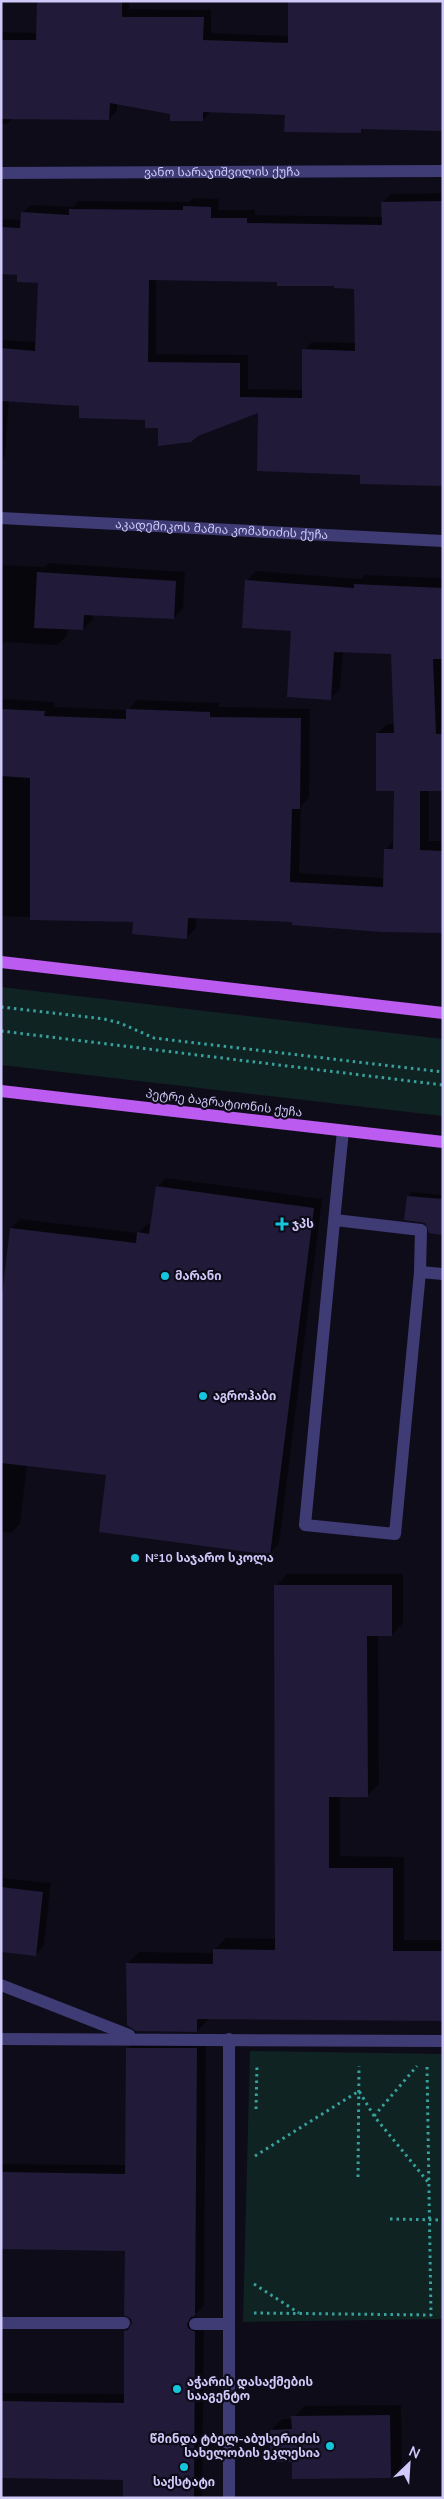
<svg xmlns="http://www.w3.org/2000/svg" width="444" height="2499" viewBox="0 0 444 2499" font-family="'Nunito Sans','Noto Sans Georgian',sans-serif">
	<rect width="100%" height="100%" fill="#0f0c1a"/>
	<!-- green -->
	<g fill="#102323">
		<path d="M 1,987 L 443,1039 L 443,1116 L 1,1065 Z"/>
		<path d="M 250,2051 L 443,2054 L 443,2319 L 243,2322 Z"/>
	</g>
	<!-- shadow -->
	<g fill="#0007" fill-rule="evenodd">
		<path d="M 38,1 L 129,1 L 129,9 L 211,10 L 211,33 L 289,36 L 364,128 L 360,132 L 286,114 L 211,112 L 203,120 L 117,103 L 117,111 L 109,119 L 14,117 L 7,124 L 1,124 L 1,32 L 37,33 Z"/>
		<path d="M 443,193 L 443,484 L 361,474 L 260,411 L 160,427 L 146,419 L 80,405 L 9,400 L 5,456 L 1,459 L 1,340 L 36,342 L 39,282 L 19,274 L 1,273 L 1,219 L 22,220 L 22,213 L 31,205 L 73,207 L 78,201 L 189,202 L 193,198 L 219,199 L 218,210 L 255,210 L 255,215 L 383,217 L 383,202 L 391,194 ZM 156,279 L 278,281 L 356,288 L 356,343 L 312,342 L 304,350 L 303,390 L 248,389 L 248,355 L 156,354 Z"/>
		<path d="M 48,563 L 185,572 L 183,608 L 174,618 L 93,614 L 93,620 L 83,629 L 68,629 L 67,636 L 57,645 L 4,642 L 1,648 L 1,565 L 44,567 Z"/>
		<path d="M 256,571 L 361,579 L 365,575 L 443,578 L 443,790 L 429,790 L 429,841 L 443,841 L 443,931 L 294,921 L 196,917 L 196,928 L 186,938 L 134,921 L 1,916 L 1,699 L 54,702 L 54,707 L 128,710 L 137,700 L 219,703 L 219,707 L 310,709 L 309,798 L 301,806 L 299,873 L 384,878 L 385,850 L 394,840 L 395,789 L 377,734 L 387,724 L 395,724 L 392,653 L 343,651 L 340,689 L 330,699 L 292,630 L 246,581 Z"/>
		<path d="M 166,1178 L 322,1199 L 279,1544 L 270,1553 L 107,1474 L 27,1465 L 20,1524 L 11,1533 L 1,1532 L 1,1284 L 5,1285 L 11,1228 L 20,1219 L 138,1233 L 148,1224 L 151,1224 L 157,1187 Z"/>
		<path d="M 412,1192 L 443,1195 L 443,1234 L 426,1222 L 408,1196 Z"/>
		<path d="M 287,1574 L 403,1574 L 403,1623 L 392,1635 L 378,1635 L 379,1784 L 368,1795 L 340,1795 L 340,1856 L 404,1857 L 404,1940 L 443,1940 L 443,2020 L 209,2019 L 197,2031 L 127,1964 L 139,1952 L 214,1953 L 214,1950 L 226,1938 L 277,1939 L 276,1586 Z"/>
		<path d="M 1,1878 L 51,1883 L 44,1946 L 35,1955 L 1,1951 Z"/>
		<path d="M 137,2039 L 206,2040 L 204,2306 L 195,2314 L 197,2320 L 204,2323 L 202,2498 L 124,2498 L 124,2478 L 1,2477 L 1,2393 L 125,2394 L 125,2332 L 133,2323 L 126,2250 L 1,2248 L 1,2164 L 126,2165 L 128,2048 Z"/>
		<path d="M 401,2405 L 402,2465 L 391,2477 L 293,2460 L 271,2430 L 282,2419 L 293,2419 L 304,2406 Z"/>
	</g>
	<!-- building -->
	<g fill="#211a39" fill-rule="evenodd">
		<path d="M 37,1 L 122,1 L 122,17 L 204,17 L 203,40 L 288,43 L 288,1 L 443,1 L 443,131 L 361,129 L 361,133 L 284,132 L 285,115 L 203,112 L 203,121 L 170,121 L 170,114 L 110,103 L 109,120 L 1,119 L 1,40 L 36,40 Z"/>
		<path d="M 443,201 L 443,486 L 360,484 L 360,475 L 257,471 L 258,413 L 198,436 L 191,442 L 158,446 L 158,428 L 145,428 L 145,420 L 79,418 L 79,406 L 1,401 L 1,348 L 35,351 L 38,283 L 17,282 L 17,275 L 1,274 L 1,227 L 20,228 L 21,212 L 69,215 L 69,209 L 183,210 L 183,206 L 211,207 L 211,218 L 247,218 L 247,223 L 382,225 L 381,202 ZM 149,280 L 277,282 L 277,286 L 334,286 L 334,288 L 354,289 L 355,351 L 302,349 L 302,398 L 240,397 L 240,363 L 148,362 Z"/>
		<path d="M 37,572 L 176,581 L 174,619 L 84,615 L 83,630 L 34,628 Z"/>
		<path d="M 245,580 L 354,588 L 354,584 L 443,588 L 443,659 L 433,659 L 436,734 L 443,734 L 443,791 L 420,791 L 420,850 L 443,851 L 443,933 L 382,932 L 292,925 L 292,922 L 188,918 L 187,939 L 132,934 L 133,922 L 30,920 L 30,778 L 1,776 L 1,709 L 45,711 L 44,716 L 126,719 L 126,709 L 210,712 L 210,717 L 301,718 L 300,809 L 292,809 L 290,882 L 383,887 L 384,849 L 393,849 L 394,791 L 376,791 L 376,733 L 394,733 L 391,654 L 334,652 L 331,700 L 287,697 L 291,631 L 242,628 Z"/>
		<path d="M 156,1186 L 314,1208 L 270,1555 L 99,1532 L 106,1475 L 1,1463 L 1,1303 L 10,1228 L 136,1243 L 137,1232 L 149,1234 Z"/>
		<path d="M 407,1196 L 443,1199 L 443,1235 L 429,1233 L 425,1223 L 404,1220 Z"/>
		<path d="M 274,1585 L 392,1585 L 392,1636 L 367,1636 L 368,1797 L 329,1797 L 329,1868 L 393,1868 L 393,1951 L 443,1951 L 443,2021 L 197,2019 L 197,2032 L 136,2031 L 127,2025 L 126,1963 L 213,1964 L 213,1949 L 275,1950 Z"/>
		<path d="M 1,1887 L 43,1892 L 36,1956 L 1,1952 Z"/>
		<path d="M 126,2048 L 197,2048 L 195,2316 L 191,2317 L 187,2324 L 188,2328 L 195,2332 L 194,2498 L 123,2498 L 123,2480 L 1,2478 L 1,2401 L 124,2403 L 124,2331 L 128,2330 L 132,2323 L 131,2319 L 124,2315 L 125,2251 L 1,2249 L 1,2172 L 125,2174 Z"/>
		<path d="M 390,2415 L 391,2478 L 292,2479 L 292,2462 L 270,2462 L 270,2430 L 292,2429 L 291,2416 Z"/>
	</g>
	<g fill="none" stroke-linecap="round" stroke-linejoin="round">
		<!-- path -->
		<g stroke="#36a19d" stroke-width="3" stroke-dasharray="2.5 4" stroke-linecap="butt">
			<path d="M 1,1007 L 104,1019 L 120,1023 L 154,1038 L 443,1072"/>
			<path d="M 1,1031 L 443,1085"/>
			<path d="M 256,2109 L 257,2065"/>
			<path d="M 374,2116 L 417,2066"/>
			<path d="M 255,2156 L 359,2091 L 374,2116 L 428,2182"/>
			<path d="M 358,2177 L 359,2066"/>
			<path d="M 390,2219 L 443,2220"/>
			<path d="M 254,2284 L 299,2313"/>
			<path d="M 254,2313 L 431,2315 L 427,2066"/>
		</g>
		<!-- service -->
		<g stroke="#3e3b75" stroke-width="12">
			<path d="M 335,1220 L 421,1230 L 420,1272 L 395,1534 L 305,1525 L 338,1180 L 343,1131"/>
			<path d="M 420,1272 L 443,1274"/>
			<path d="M 1,1985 L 129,2035"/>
			<path d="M 1,2039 L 443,2041"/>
			<path d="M 229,2039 L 229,2498"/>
			<path d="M 1,2323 L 124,2323"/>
			<path d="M 195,2324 L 229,2324"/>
		</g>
		<!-- minor -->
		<g stroke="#3e3b75" stroke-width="12">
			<path id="s1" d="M 1,173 L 443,171"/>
			<path id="s2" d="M 1,518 L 443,541"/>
		</g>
		<!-- primary -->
		<g stroke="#bb5bf0" stroke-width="12">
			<path d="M 1,962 L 443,1013"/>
			<path d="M 1,1091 L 443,1142"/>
		</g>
	</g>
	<!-- markers -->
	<g fill="#14c5dc" stroke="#0f0c1a" stroke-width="2">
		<path d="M279.5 1216.5h5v5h5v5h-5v5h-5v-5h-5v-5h5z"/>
		<circle cx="165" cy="1276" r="5"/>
		<circle cx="203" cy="1396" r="5"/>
		<circle cx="135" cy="1558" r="5"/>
		<circle cx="177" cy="2389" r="5"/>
		<circle cx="330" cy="2446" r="5"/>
		<circle cx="184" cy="2467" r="5"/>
	</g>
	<g text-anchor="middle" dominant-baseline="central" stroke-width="4.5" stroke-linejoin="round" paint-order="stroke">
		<!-- street labels -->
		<g font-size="12" fill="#d0cafa" stroke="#0f0c1a">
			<text stroke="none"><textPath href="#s1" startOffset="221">ვანო სარაჯიშვილის ქუჩა</textPath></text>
			<text stroke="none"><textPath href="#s2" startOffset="221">აკადემიკოს მამია კომახიძის ქუჩა</textPath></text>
			<text transform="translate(224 1103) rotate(7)">პეტრე ბაგრატიონის ქუჩა</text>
		</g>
		<!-- poi labels -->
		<g font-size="12" font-weight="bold" fill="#d0cafa" stroke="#0f0c1a" text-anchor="start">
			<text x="292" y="1224">ჯპს</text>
			<text x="175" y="1276">მარანი</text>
			<text x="213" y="1396">აგროჰაბი</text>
			<text x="145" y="1558">№10 საჯარო სკოლა</text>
			<text x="187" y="2382">აჭარის დასაქმების<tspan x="187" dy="14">სააგენტო</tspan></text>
			<text x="320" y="2439" text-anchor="end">წმინდა ტბელ-აბუსერიძის<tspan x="320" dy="14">სახელობის ეკლესია</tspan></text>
			<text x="184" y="2482" text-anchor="middle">საქსტატი</text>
		</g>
	</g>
	<!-- border -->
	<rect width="444" height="2499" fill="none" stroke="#d0cafa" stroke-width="5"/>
	<!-- north arrow -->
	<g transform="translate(409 2464) rotate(25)" stroke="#0f0c1a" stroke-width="4" paint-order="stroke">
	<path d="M0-4L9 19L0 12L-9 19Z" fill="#d0cafa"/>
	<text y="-8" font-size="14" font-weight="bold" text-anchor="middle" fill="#d0cafa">N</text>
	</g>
</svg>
